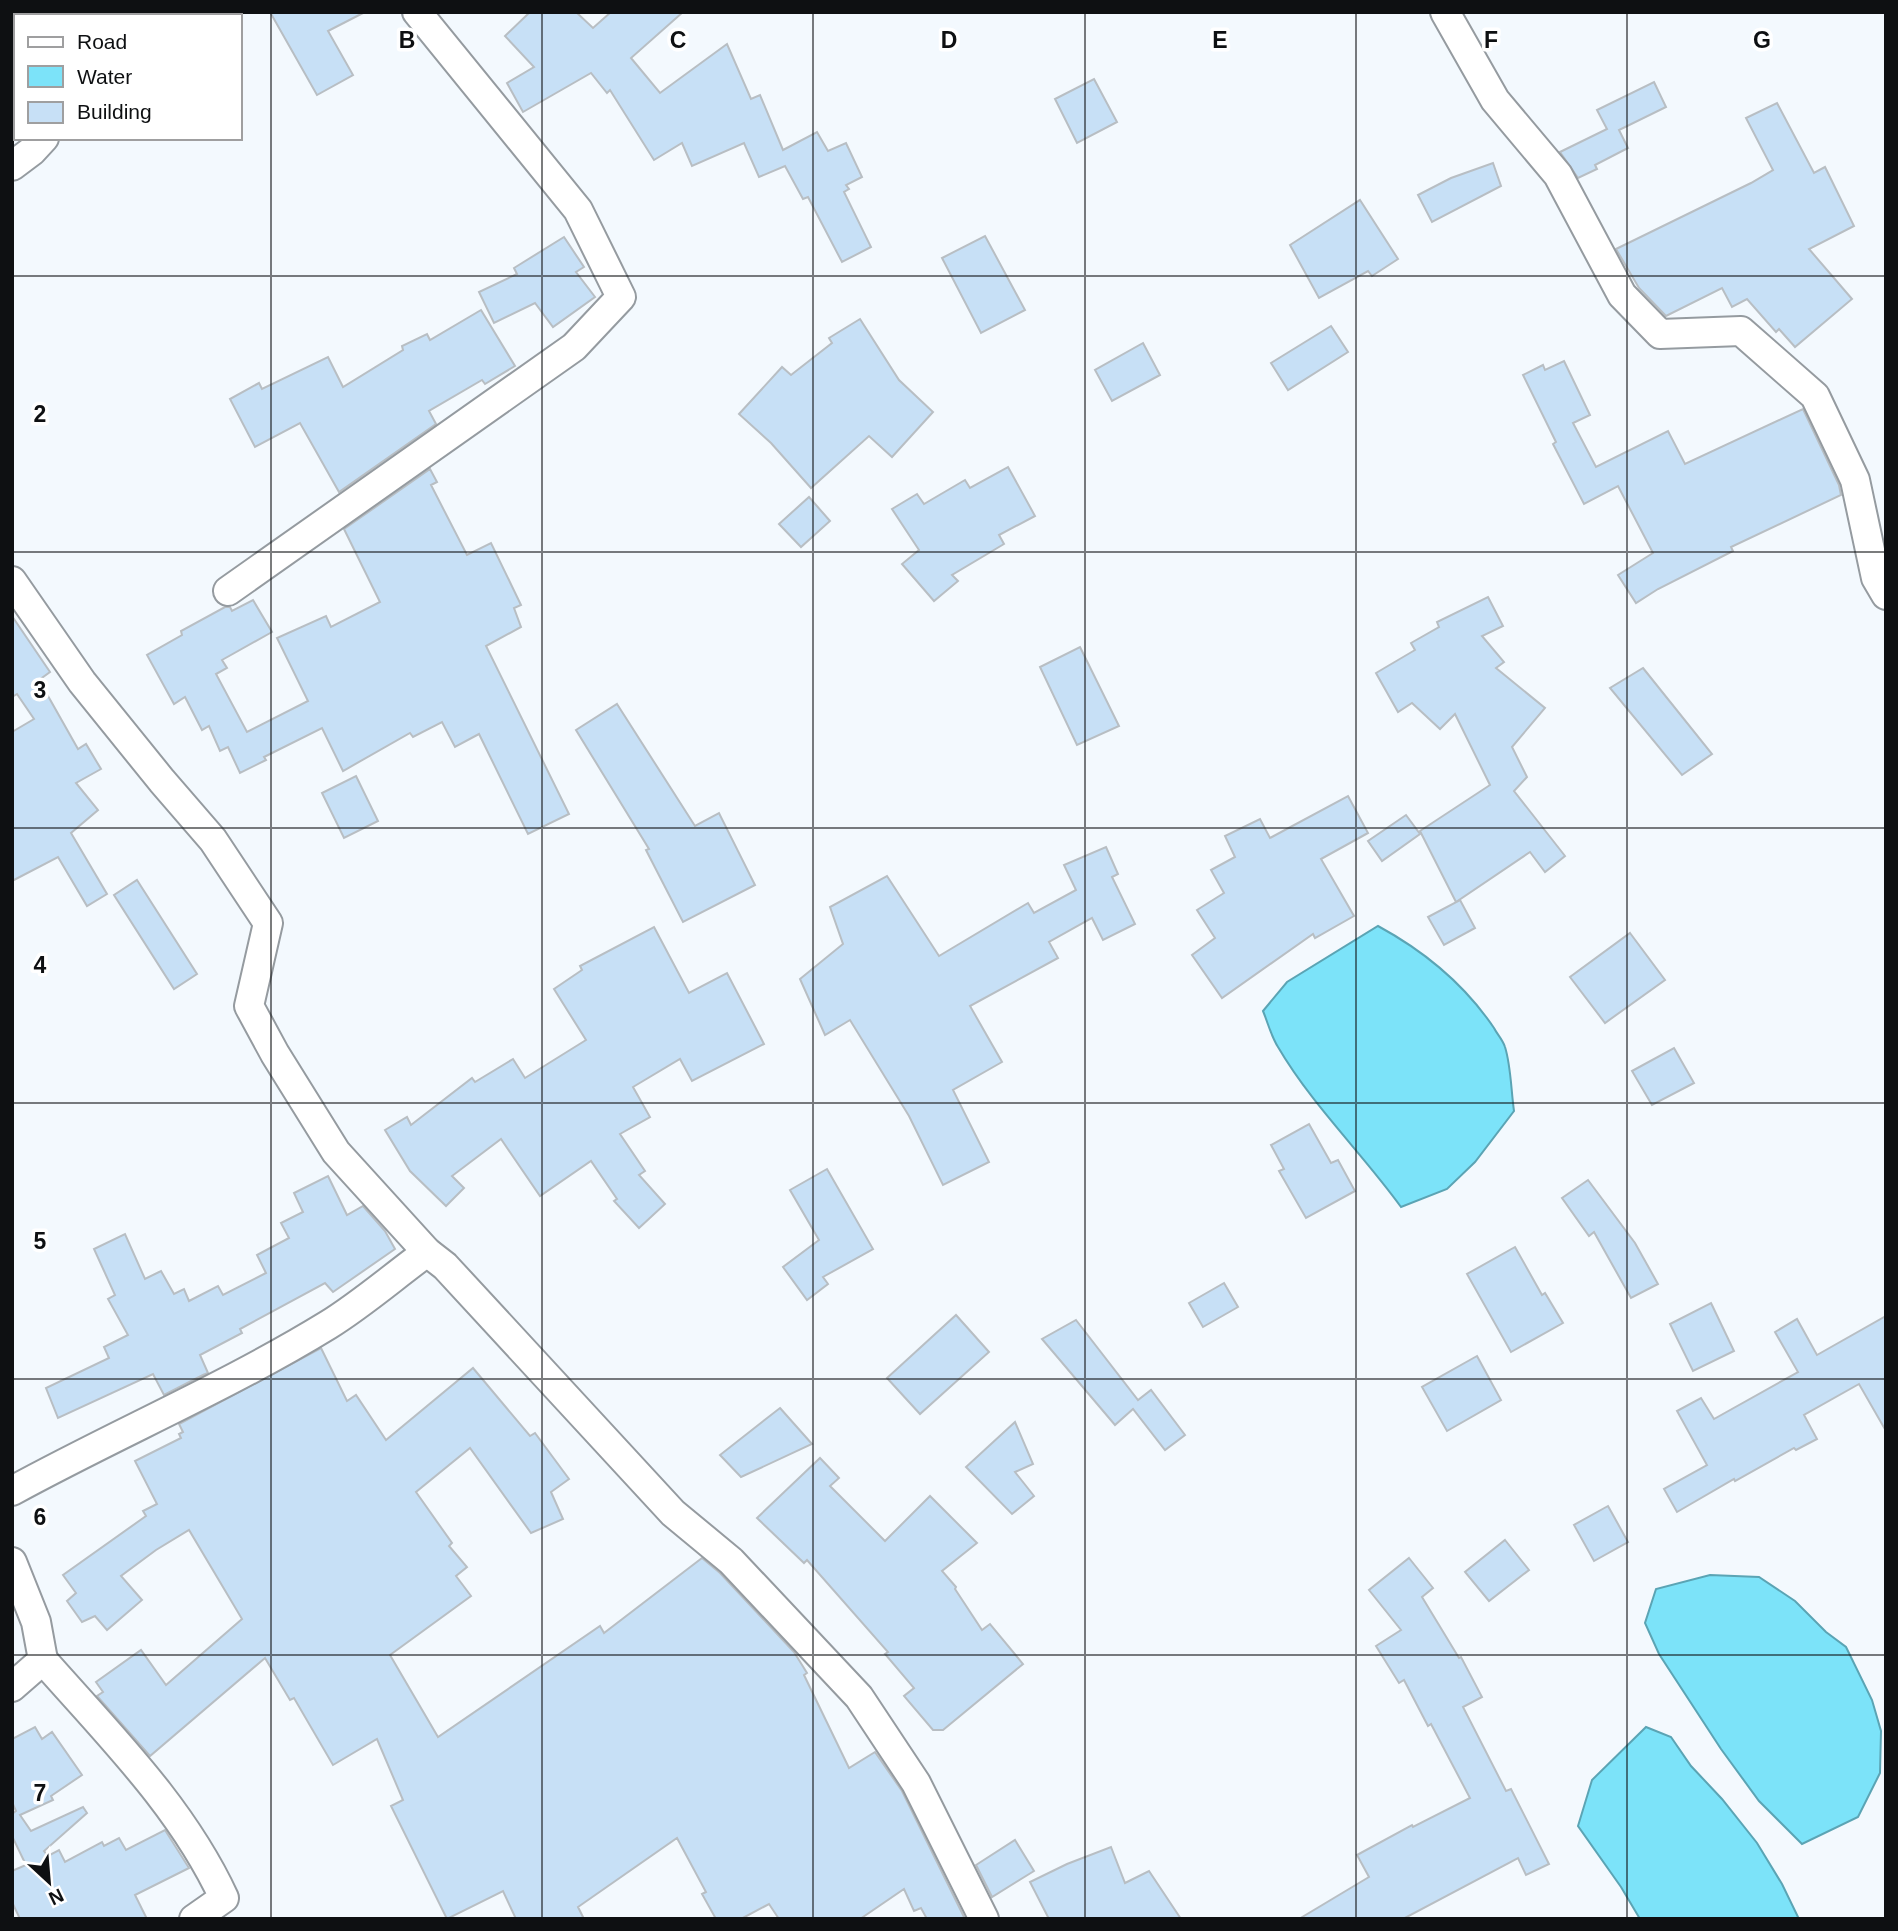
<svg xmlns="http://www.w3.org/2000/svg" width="1898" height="1931" viewBox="0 0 1898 1931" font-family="Arial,sans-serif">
	<rect width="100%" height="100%" fill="#f3f9fe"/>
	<!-- water -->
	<g fill="#7ce3f9" stroke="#5ba4b4" stroke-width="2">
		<path d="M 1378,926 C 1424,951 1465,985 1494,1028 C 1497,1034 1503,1040 1505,1047 C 1511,1066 1511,1090 1514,1111 L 1475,1162 L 1447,1189 L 1401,1207 C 1362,1153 1312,1105 1278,1047 C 1271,1036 1268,1023 1263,1011 L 1287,982 Z"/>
		<path d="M 1710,1575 L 1759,1577 L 1795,1601 L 1826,1632 L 1846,1647 L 1872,1700 L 1881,1731 L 1880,1773 L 1858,1817 L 1802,1844 L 1759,1801 L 1721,1749 L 1659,1654 L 1645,1623 L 1656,1589 Z"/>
		<path d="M 1646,1727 L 1671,1737 L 1691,1766 L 1722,1799 L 1757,1843 L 1782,1884 L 1799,1919 L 1640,1919 L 1621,1887 L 1578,1826 L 1592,1780 Z"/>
	</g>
	<!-- building -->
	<g fill="#c7e0f6" stroke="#b8bec3" stroke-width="2">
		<path d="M 270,12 L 365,12 L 328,31 L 353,75 L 317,95 Z"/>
		<path d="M 530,12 L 576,12 L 593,28 L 611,12 L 683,12 L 631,58 L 660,93 L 727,44 L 751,99 L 760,95 L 783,150 L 817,132 L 828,151 L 846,143 L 862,177 L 846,185 L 849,189 L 844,192 L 871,247 L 842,262 L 808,197 L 803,199 L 785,166 L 759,177 L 744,143 L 692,166 L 682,143 L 654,160 L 610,90 L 607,93 L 591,73 L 523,112 L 507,83 L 534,67 L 505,36 Z"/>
		<path d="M 1094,79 L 1117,122 L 1077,143 L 1055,99 Z"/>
		<path d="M 1654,82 L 1666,107 L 1619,130 L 1628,148 L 1595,165 L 1597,169 L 1578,178 L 1560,152 L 1607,129 L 1597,110 Z"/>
		<path d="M 1777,103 L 1814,173 L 1825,167 L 1854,226 L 1809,249 L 1852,299 L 1795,347 L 1779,329 L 1776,332 L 1747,299 L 1732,307 L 1722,288 L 1666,316 L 1639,288 L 1616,249 L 1751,183 L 1773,170 L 1746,118 Z"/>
		<path d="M 1493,163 L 1501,186 L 1432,222 L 1418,195 L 1451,178 Z"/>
		<path d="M 1360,200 L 1398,259 L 1372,276 L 1368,271 L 1319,298 L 1290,245 Z"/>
		<path d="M 985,236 L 1025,310 L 981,333 L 942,258 Z"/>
		<path d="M 564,237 L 584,267 L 576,272 L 595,297 L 553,327 L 535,303 L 494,323 L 479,292 L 517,274 L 514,268 Z"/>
		<path d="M 481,310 L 515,366 L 485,384 L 482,380 L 429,411 L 436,424 L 339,492 L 300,423 L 255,447 L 230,399 L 259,383 L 262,389 L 328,357 L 343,387 L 403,350 L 402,346 L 427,334 L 430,340 Z"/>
		<path d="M 860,319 L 899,380 L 933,412 L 892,457 L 869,436 L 811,488 L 771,443 L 739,414 L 782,367 L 791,375 L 832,343 L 829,338 Z"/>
		<path d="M 1331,326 L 1348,352 L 1288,390 L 1271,363 Z"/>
		<path d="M 1143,343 L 1160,375 L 1112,401 L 1095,370 Z"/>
		<path d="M 1564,361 L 1590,415 L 1573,423 L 1596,467 L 1668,431 L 1685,464 L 1803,409 L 1839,485 L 1841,495 L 1731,547 L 1733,551 L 1658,589 L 1636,603 L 1618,575 L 1653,553 L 1618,486 L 1584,504 L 1553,444 L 1556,442 L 1523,375 L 1543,365 L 1545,370 Z"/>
		<path d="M 1008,467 L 1035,516 L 999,535 L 1004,544 L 952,575 L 958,581 L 934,601 L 902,564 L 919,550 L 892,509 L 917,494 L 924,504 L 965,480 L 970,488 Z"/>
		<path d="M 430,469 L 437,482 L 431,485 L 467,555 L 491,543 L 521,605 L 514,608 L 521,627 L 486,646 L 569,814 L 528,834 L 479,734 L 455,747 L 442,722 L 413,737 L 410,733 L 343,771 L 322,728 L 264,757 L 266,760 L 240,773 L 228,747 L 220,751 L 209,726 L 202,730 L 185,697 L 174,704 L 147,655 L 182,635 L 181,631 L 225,607 L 230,607 L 232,611 L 253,600 L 272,632 L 222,660 L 227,668 L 216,674 L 247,732 L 308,701 L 277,638 L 326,616 L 331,627 L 380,602 L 344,529 Z"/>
		<path d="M 809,497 L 830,521 L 801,547 L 779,524 Z"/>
		<path d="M 1488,597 L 1503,626 L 1482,636 L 1504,662 L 1496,668 L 1545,708 L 1512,747 L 1527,777 L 1514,791 L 1565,856 L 1545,872 L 1530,852 L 1456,902 L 1420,831 L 1490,785 L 1455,714 L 1440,729 L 1412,703 L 1398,712 L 1376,673 L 1415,650 L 1411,643 L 1439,627 L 1437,622 Z"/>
		<path d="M 12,616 L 50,672 L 39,680 L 78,749 L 86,744 L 101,769 L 76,783 L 98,810 L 71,833 L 107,894 L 87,906 L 58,857 L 12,881 L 12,732 L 34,719 L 17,694 L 12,697 Z"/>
		<path d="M 1080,647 L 1119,726 L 1077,745 L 1040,667 Z"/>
		<path d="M 1643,668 L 1712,754 L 1682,775 L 1610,688 Z"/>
		<path d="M 617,704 L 695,826 L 719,813 L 755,885 L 683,922 L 646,850 L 649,849 L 576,730 Z"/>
		<path d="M 356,776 L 378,821 L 344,838 L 322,793 Z"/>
		<path d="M 1348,796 L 1368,833 L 1321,859 L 1354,916 L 1315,938 L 1313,934 L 1222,998 L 1192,955 L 1215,938 L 1197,910 L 1224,893 L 1211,870 L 1235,857 L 1225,836 L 1260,819 L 1270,838 Z"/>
		<path d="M 1406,815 L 1420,834 L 1382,861 L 1368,841 Z"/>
		<path d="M 1106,847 L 1118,874 L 1112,877 L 1135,924 L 1103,940 L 1092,918 L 1049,942 L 1058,958 L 970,1006 L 1002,1062 L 953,1090 L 989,1162 L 943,1185 L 909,1116 L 850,1020 L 825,1035 L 800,979 L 843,944 L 830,907 L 887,876 L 939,956 L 1028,903 L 1034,913 L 1076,890 L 1064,865 Z"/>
		<path d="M 137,880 L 197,974 L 174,989 L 114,895 Z"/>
		<path d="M 1460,900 L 1475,928 L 1444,945 L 1428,917 Z"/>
		<path d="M 654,927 L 689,993 L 727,973 L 764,1044 L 692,1081 L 680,1059 L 633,1087 L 650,1117 L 620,1134 L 645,1171 L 639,1175 L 665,1204 L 639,1228 L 614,1201 L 617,1199 L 591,1161 L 540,1196 L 501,1139 L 452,1176 L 464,1188 L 446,1206 L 410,1171 L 385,1130 L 407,1117 L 411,1125 L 472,1078 L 475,1082 L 513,1059 L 525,1078 L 586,1040 L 554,989 L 582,970 L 580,966 Z"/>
		<path d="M 1630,933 L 1665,980 L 1605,1023 L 1570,977 Z"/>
		<path d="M 1674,1048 L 1694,1083 L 1652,1105 L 1632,1071 Z"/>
		<path d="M 1309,1124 L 1331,1163 L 1338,1160 L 1355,1191 L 1306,1218 L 1279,1171 L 1284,1169 L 1271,1145 Z"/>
		<path d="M 827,1169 L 873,1249 L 823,1277 L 828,1284 L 807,1300 L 783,1267 L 819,1240 L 790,1190 Z"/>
		<path d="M 328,1176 L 347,1215 L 363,1206 L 385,1231 L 395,1249 L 333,1292 L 325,1283 L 240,1329 L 242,1333 L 200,1355 L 208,1373 L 203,1375 L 164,1395 L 153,1374 L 58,1418 L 46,1388 L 109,1358 L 104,1347 L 128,1335 L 108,1299 L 115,1295 L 94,1249 L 125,1234 L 145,1279 L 161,1271 L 174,1294 L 184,1289 L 189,1301 L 218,1286 L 223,1295 L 266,1273 L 257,1255 L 289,1238 L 281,1223 L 303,1212 L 294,1193 Z"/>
		<path d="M 1588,1180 L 1635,1243 L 1658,1284 L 1631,1298 L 1594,1232 L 1589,1236 L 1562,1198 Z"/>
		<path d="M 1515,1247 L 1542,1295 L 1545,1293 L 1563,1323 L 1511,1352 L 1467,1274 Z"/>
		<path d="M 1224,1283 L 1238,1307 L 1203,1327 L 1189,1303 Z"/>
		<path d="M 1711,1303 L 1734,1351 L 1693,1371 L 1670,1324 Z"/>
		<path d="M 956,1315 L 989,1352 L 920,1414 L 887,1378 Z"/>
		<path d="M 1886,1316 L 1886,1431 L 1859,1384 L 1804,1415 L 1817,1439 L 1796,1450 L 1794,1448 L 1735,1481 L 1734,1479 L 1677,1512 L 1664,1489 L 1707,1465 L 1677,1411 L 1701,1398 L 1714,1419 L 1798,1372 L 1775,1332 L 1797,1319 L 1817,1355 Z"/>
		<path d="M 1076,1320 L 1138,1400 L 1151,1390 L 1185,1435 L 1165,1450 L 1133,1409 L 1115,1425 L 1042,1339 Z"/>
		<path d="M 321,1348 L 347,1401 L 356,1395 L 386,1440 L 473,1368 L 530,1436 L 535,1433 L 569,1479 L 551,1492 L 563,1519 L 531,1533 L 470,1448 L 416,1492 L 452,1543 L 449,1546 L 467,1567 L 456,1576 L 471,1596 L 390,1655 L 438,1737 L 600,1626 L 604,1633 L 702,1558 L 720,1573 L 794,1652 L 807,1673 L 804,1675 L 849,1768 L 875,1752 L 902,1791 L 965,1919 L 927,1919 L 921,1908 L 914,1911 L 904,1889 L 860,1919 L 779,1919 L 769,1904 L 741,1919 L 716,1919 L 702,1894 L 706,1892 L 677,1838 L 578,1907 L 584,1919 L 516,1919 L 503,1891 L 447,1919 L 391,1806 L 403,1800 L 377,1739 L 333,1765 L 294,1698 L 290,1700 L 265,1658 L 150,1756 L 97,1696 L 103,1692 L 96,1682 L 141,1650 L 166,1685 L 242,1619 L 189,1530 L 156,1550 L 121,1576 L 142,1600 L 107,1630 L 95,1616 L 82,1622 L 67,1601 L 76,1593 L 63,1575 L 146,1516 L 143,1511 L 157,1504 L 135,1461 L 181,1438 L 179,1434 L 183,1432 L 179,1424 Z"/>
		<path d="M 1477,1356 L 1501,1400 L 1447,1431 L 1422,1387 Z"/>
		<path d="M 780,1408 L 812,1444 L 741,1477 L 720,1455 Z"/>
		<path d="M 1015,1422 L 1033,1464 L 1015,1472 L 1034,1496 L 1012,1514 L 966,1467 Z"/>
		<path d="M 820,1458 L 839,1478 L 830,1486 L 885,1541 L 930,1496 L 977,1543 L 942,1571 L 956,1587 L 955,1589 L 982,1630 L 990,1624 L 1023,1664 L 943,1730 L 933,1730 L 904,1696 L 914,1688 L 885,1654 L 888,1652 L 807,1560 L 804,1563 L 757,1518 Z"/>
		<path d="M 1608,1506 L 1628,1542 L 1594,1561 L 1574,1525 Z"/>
		<path d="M 1505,1540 L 1529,1570 L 1489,1601 L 1465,1572 Z"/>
		<path d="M 1409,1558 L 1433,1588 L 1422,1597 L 1459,1658 L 1461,1657 L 1482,1697 L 1463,1707 L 1506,1791 L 1511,1789 L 1549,1864 L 1526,1875 L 1518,1858 L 1403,1919 L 1299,1919 L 1369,1877 L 1357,1855 L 1412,1825 L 1413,1827 L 1470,1798 L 1431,1724 L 1428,1726 L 1404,1680 L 1399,1683 L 1376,1646 L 1401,1630 L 1369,1590 Z"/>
		<path d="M 35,1727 L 42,1739 L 52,1732 L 82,1775 L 51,1796 L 53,1800 L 20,1815 L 31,1831 L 83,1807 L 87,1813 L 44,1851 L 48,1856 L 59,1850 L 65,1862 L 102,1842 L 104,1846 L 119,1838 L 126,1850 L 165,1830 L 189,1868 L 135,1895 L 147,1919 L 20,1919 L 12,1902 L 12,1871 L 26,1865 L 12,1836 L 12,1814 L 16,1811 L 12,1802 L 12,1739 Z"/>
		<path d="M 1015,1840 L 1034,1871 L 992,1897 L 976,1865 Z"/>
		<path d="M 1111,1847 L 1125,1883 L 1149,1871 L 1181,1919 L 1049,1919 L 1030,1882 L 1067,1864 Z"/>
	</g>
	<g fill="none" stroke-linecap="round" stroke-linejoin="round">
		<!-- minor casing -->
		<g stroke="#959ba0" stroke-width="32">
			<g id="minor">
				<path d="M 72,12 L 75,16"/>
				<path d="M 1445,12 L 1495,100 L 1558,175 L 1622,295 L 1660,334 L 1741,331 L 1815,396 L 1855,480 L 1876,578 L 1886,595"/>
				<path d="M 12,166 L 32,151 L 44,138"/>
				<path d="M 12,581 L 82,682 L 162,781 L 213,840 L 268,923 L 249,1006 L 275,1054 L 336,1152 L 427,1252 L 445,1266 L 673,1513 L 731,1561 L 859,1697 L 916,1783 L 984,1919"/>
				<path d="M 228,591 L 574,347 L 621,297 L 578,210 L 417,12"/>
				<path d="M 12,1491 C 116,1434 227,1387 328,1325 C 362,1304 394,1276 427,1252"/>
				<path d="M 12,1562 L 36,1622 L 43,1660 L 12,1687"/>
				<path d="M 43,1660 C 109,1735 182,1807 224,1898 L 194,1919"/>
			</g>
		</g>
		<!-- minor -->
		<use href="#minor" stroke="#fff" stroke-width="28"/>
	</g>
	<!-- grid -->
	<path fill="none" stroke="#0e1012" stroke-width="2" stroke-opacity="0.55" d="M 271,12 L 271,1919M 542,12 L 542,1919M 813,12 L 813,1919M 1085,12 L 1085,1919M 1356,12 L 1356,1919M 1627,12 L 1627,1919M 12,276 L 1886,276M 12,552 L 1886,552M 12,828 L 1886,828M 12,1103 L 1886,1103M 12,1379 L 1886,1379M 12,1655 L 1886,1655"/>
	<g font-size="23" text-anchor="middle" font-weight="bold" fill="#0e1012" stroke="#fff" stroke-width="7" stroke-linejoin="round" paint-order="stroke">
		<text x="407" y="48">B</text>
		<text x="678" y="48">C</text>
		<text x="949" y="48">D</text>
		<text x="1220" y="48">E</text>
		<text x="1491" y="48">F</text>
		<text x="1762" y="48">G</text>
		<text x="40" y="422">2</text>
		<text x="40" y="698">3</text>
		<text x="40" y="973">4</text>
		<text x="40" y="1249">5</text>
		<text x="40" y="1525">6</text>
		<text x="40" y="1801">7</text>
	</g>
	<!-- border -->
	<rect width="1898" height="1931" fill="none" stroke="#0e1012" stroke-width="28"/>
	<!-- legend -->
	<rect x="14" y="14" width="228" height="126" fill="#ffffff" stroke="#9f9fa0" stroke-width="2"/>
	<rect x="28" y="37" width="35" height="10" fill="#ffffff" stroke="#9f9fa0" stroke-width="2"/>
	<text x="77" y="49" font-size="21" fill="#0e1012">Road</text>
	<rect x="28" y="66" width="35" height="21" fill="#7ce3f9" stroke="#9f9fa0" stroke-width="2"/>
	<text x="77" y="84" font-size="21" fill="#0e1012">Water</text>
	<rect x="28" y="102" width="35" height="21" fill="#c7e0f6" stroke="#9f9fa0" stroke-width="2"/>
	<text x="77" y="119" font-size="21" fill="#0e1012">Building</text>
	<!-- north arrow -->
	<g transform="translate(49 1882) rotate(154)" stroke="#ffffff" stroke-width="5" paint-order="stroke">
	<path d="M0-5L12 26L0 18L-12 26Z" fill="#0e1012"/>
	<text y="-10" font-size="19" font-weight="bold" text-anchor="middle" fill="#0e1012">N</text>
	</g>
</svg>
